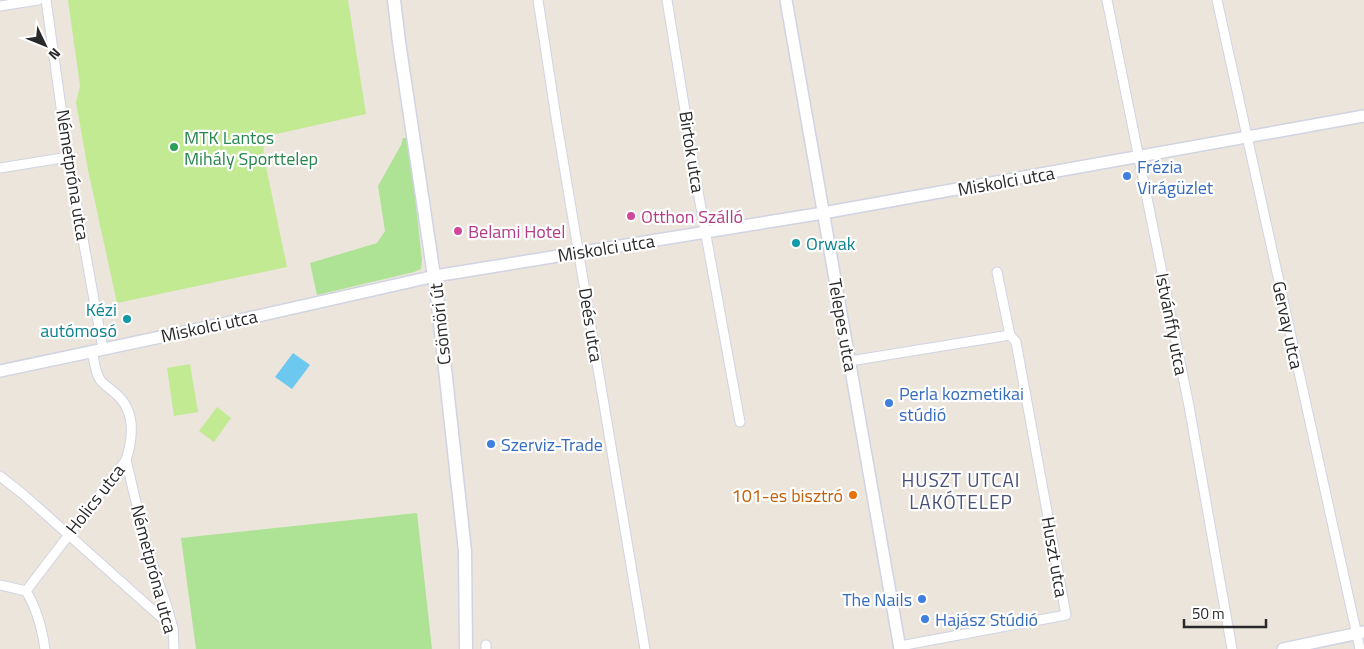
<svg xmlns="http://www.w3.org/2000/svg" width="1364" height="649" viewBox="0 0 1364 649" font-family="'Titillium Web',sans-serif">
	<rect width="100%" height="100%" fill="#ece5db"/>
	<!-- green -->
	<g fill="#aee396">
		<path d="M 403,138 L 406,138 L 409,142 L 422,260 L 421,269 L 414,272 L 317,295 L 310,263 L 377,243 L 385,231 L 378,186 L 401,145 Z"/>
		<path d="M 417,513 L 432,649 L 196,649 L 181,538 Z"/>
	</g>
	<!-- pitch -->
	<g fill="#c2ea92">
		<path d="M 68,0 L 348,0 L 366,114 L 263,137 L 264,157 L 287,267 L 117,303 L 88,170 L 76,102 L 80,86 Z"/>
		<path d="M 190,364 L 198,412 L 174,416 L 167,368 Z"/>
		<path d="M 217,407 L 231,418 L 214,442 L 199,431 Z"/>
	</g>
	<!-- water -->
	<path fill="#6cc8ef" d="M 293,353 L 310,365 L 292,389 L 275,377 Z"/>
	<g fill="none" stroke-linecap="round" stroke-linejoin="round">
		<!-- minor casing -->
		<g stroke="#d0d3e2" stroke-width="11">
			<g id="minor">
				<path d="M 46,0 L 68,157 L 103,349"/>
				<path d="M 538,0 L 557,124 L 645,649"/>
				<path d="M 667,0 L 699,197 L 740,422"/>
				<path d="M 1107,0 L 1189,406 L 1232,649"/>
				<path d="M 1217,0 L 1360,649"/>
				<path d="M 0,6 L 38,0"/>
				<path d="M 0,168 L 68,157"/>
				<path d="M 850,361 L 1010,335"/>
				<path d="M 126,460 L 147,548 L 167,607 L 173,628 L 174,649"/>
				<path d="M 0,476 L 24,495 L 173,628"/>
				<path d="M 0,585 L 26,591"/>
				<path d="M 26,591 L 126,460 C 133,438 136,411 116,394 C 111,389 102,384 99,378 C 95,370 94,360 92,351"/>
				<path d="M 26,591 C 37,609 42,628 45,649"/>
				<path d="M 486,645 L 486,649"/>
				<path d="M 900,646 L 1066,615 L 1016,342 L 1010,335 L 997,272"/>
			</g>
		</g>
		<!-- tertiary casing -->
		<g stroke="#d0d3e2" stroke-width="14">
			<g id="tertiary">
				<path d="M 786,0 L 900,649"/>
				<path d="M 0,371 L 231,322 L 435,276 L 823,213 L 1364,116"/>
				<path d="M 1283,649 L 1364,632"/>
			</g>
		</g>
		<!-- secondary casing -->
		<g stroke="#d0d3e2" stroke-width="15">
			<path id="secondary" d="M 394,0 L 399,42 L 437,296 L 465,551 L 466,649"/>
		</g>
		<!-- minor -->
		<use href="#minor" stroke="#fff" stroke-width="9"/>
		<!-- tertiary -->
		<use href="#tertiary" stroke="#fff" stroke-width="11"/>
		<!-- secondary -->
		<use href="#secondary" stroke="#fff" stroke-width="12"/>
	</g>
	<!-- markers -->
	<circle fill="#2e9e5b" stroke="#fff" stroke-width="2" cx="174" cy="147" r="5"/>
	<g fill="#3f7fe0" stroke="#fff" stroke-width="2">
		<circle cx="1127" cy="176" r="5"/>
		<circle cx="889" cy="403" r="5"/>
		<circle cx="491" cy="444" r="5"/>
		<circle cx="922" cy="599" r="5"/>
		<circle cx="925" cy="619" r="5"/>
	</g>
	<g fill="#d1479c" stroke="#fff" stroke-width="2">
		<circle cx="631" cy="216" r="5"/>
		<circle cx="458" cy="231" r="5"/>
	</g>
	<g fill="#0f9aa8" stroke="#fff" stroke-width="2">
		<circle cx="796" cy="243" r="5"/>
		<circle cx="127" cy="319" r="5"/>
	</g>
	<circle fill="#e8710a" stroke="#fff" stroke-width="2" cx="853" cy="495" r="5"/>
	<g text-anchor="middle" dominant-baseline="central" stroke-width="4.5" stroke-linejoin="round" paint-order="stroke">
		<!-- leisure labels -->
		<g font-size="18" fill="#27864d" stroke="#fff" text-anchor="start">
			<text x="184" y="137">MTK Lantos<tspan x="184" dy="21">Mihály Sporttelep</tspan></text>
		</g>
		<!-- street labels -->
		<g font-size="18" fill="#292929" stroke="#fff">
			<text transform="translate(692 152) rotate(81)">Birtok utca</text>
			<text transform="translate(73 175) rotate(81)">Németpróna utca</text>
			<text transform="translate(1006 181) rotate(-10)">Miskolci utca</text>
			<text transform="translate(606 248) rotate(-9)">Miskolci utca</text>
			<text transform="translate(440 324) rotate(-96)">Csömöri út</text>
			<text transform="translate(1172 324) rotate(79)">Istvánffy utca</text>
			<text transform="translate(591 325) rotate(81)">Deés utca</text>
			<text transform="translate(843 325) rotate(80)">Telepes utca</text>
			<text transform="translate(1288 325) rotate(78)">Gervay utca</text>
			<text transform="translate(209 326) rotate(-12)">Miskolci utca</text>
			<text transform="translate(95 499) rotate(-52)">Holics utca</text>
			<text transform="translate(1055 557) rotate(80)">Huszt utca</text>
			<text transform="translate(154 569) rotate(75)">Németpróna utca</text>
		</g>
		<!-- shop labels -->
		<g font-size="18" fill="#366cbe" stroke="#fff" text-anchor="start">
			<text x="1137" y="166">Frézia<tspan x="1137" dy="21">Virágüzlet</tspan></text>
			<text x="899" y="393">Perla kozmetikai<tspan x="899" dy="21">stúdió</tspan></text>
			<text x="501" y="444">Szerviz-Trade</text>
			<text x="912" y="599" text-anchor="end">The Nails</text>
			<text x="935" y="619">Hajász Stúdió</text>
		</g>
		<!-- hotel labels -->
		<g font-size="18" fill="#b23c85" stroke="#fff" text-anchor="start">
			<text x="641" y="216">Otthon Szálló</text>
			<text x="468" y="231">Belami Hotel</text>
		</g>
		<!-- culture labels -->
		<g font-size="18" fill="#0d838f" stroke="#fff" text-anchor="start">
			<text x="806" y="243">Orwak</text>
			<text x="117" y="309" text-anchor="end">Kézi<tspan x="117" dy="21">autómosó</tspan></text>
		</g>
		<!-- food labels -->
		<g font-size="18" fill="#c56008" stroke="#fff" text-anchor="end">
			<text x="843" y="495">101-es bisztró</text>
		</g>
		<!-- neighbourhood labels -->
		<g font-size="19" letter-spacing="1" fill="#49507a" stroke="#fff">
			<text x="961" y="479">HUSZT UTCAI<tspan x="961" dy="22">LAKÓTELEP</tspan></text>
		</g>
	</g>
	<!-- north arrow -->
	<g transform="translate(45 45) rotate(133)" stroke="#ffffff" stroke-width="4" paint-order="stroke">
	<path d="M0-4L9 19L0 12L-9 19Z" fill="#292929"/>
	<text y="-8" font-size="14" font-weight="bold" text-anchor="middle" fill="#292929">N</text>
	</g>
	<!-- scale -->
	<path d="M1184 619v8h82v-8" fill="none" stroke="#292929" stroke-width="2.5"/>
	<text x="1192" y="619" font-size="15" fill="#292929" stroke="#ffffff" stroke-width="4" paint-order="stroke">50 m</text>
</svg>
